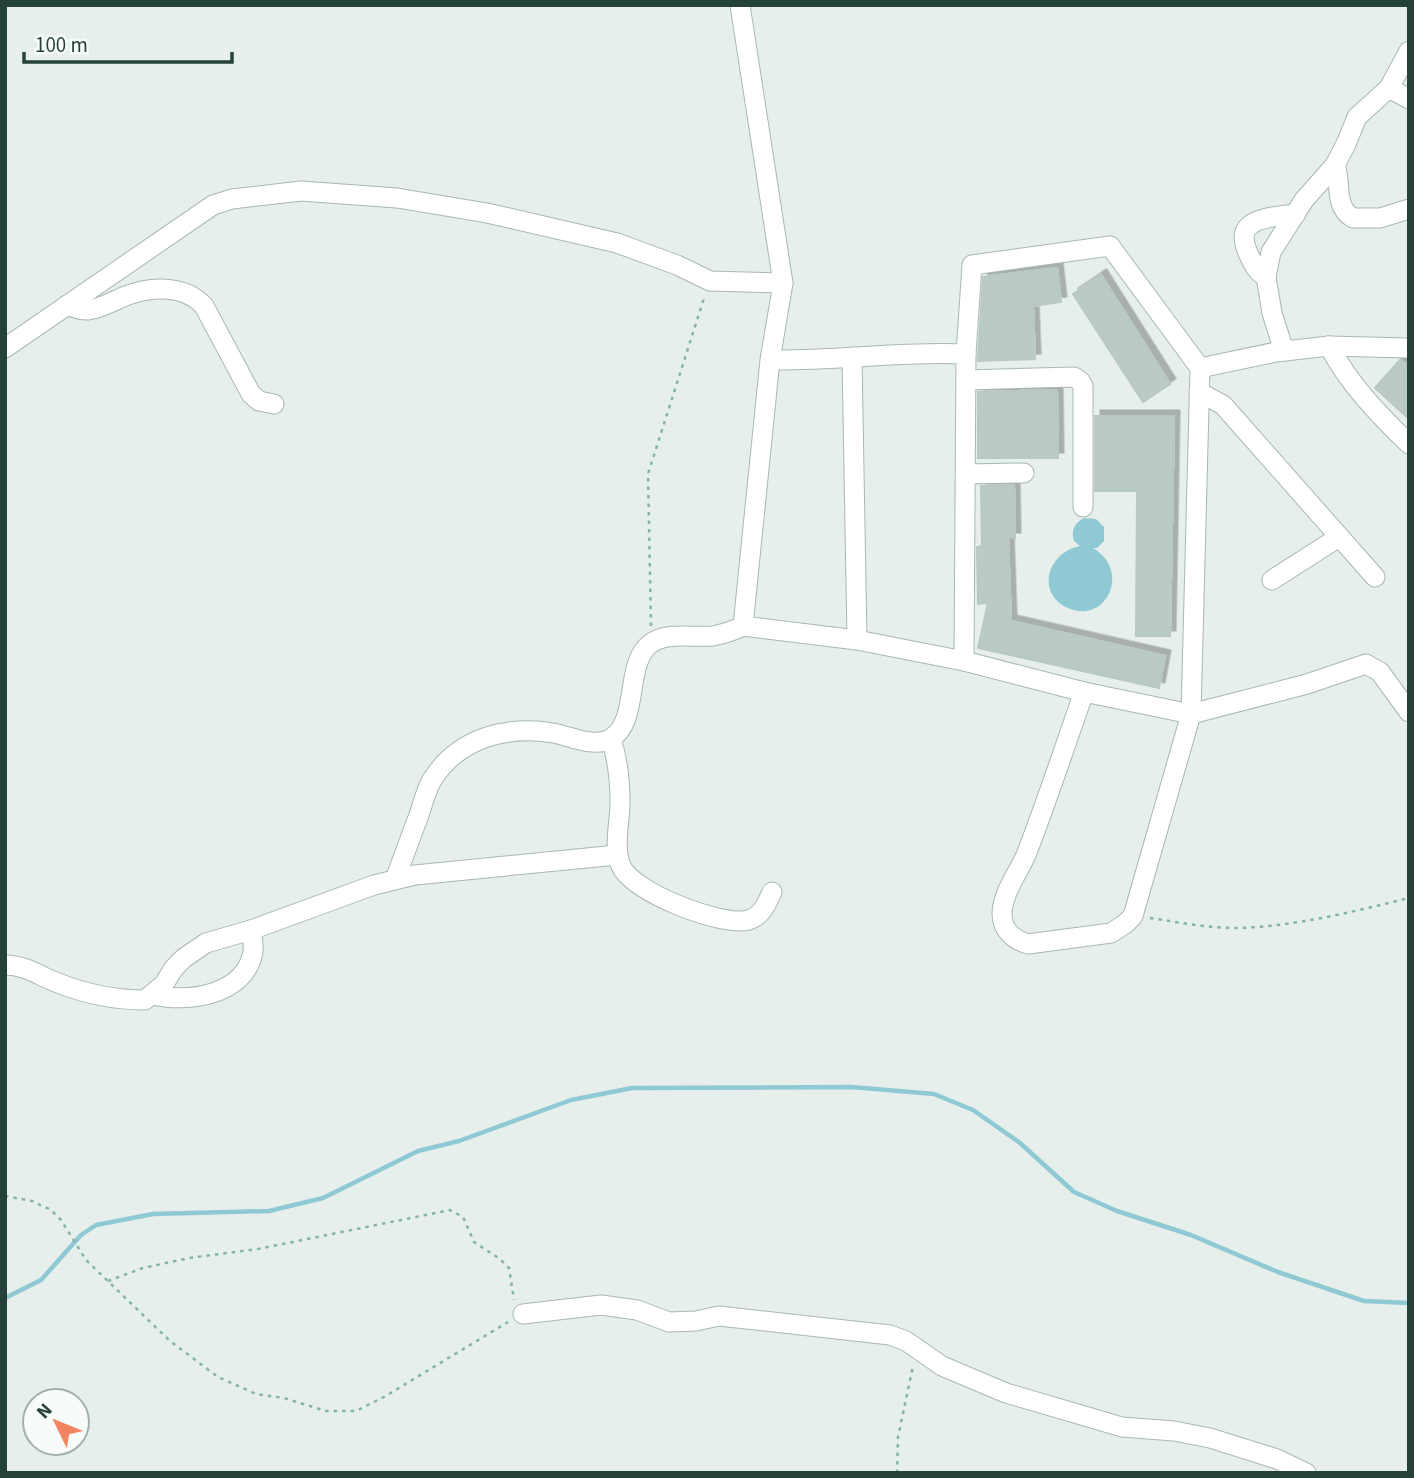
<svg xmlns="http://www.w3.org/2000/svg" width="1414" height="1478" viewBox="0 0 1414 1478" font-family="'Source Sans 3',sans-serif">
	<defs>
		<filter id="shadow"><feDropShadow dx="5.5" dy="-5.5" stdDeviation="0" flood-color="#0004"/></filter>
	</defs>
	<rect width="100%" height="100%" fill="#e6efeb"/>
	<!-- water -->
	<path fill="#8ec9d4" d="M 1084,518 L 1096,519 L 1104,527 L 1104,541 L 1097,548 L 1093,548 C 1132,571 1106,625 1068,608 C 1035,593 1048,552 1080,546 L 1074,541 C 1071,531 1074,523 1084,518 Z"/>
	<g fill="none" stroke-linecap="round" stroke-linejoin="round">
		<!-- stream -->
		<path stroke="#8ec9d4" stroke-width="4.5" d="M 5,1298 L 41,1280 L 81,1235 L 96,1225 L 153,1214 L 269,1211 L 323,1198 L 418,1151 L 459,1141 L 571,1100 L 632,1088 L 851,1087 L 934,1094 L 973,1110 L 1020,1143 L 1074,1192 L 1117,1211 L 1191,1235 L 1278,1272 L 1364,1301 L 1409,1303"/>
	</g>
	<!-- building -->
	<g fill="#bbcac4" stroke="#b8c9c2" stroke-width="2" filter="url(#shadow)">
		<path d="M 1057,268 L 1061,302 L 1033,306 L 1035,359 L 978,361 L 983,277 Z"/>
		<path d="M 1101,275 L 1170,384 L 1143,402 L 1073,294 Z"/>
		<path d="M 1400,360 L 1409,366 L 1409,419 L 1375,388 Z"/>
		<path d="M 1057,390 L 1058,458 L 978,458 L 978,392 Z"/>
		<path d="M 1095,416 L 1174,416 L 1170,636 L 1136,636 L 1137,491 L 1095,491 Z"/>
		<path d="M 1014,485 L 1015,538 L 1008,538 L 1011,621 L 1165,656 L 1159,688 L 978,648 L 988,603 L 978,604 L 977,547 L 982,546 L 981,486 Z"/>
	</g>
	<g fill="none" stroke-linecap="round" stroke-linejoin="round">
		<!-- minor casing -->
		<g stroke="#a8b8b2" stroke-width="21">
			<g id="minor">
				<path d="M 740,5 L 783,283 L 770,360 C 836,361 901,351 966,354 L 964,661 L 857,640 L 743,626 L 770,360"/>
				<path d="M 1389,88 L 1409,99"/>
				<path d="M 1335,165 C 1342,183 1333,206 1353,218 L 1380,218 L 1409,209"/>
				<path d="M 1266,277 C 1257,272 1253,264 1249,255 C 1237,230 1248,221 1272,217 C 1280,216 1287,214 1295,215"/>
				<path d="M 67,305 C 74,308 80,310 88,310 C 99,309 112,302 123,297 C 149,286 184,284 204,306 L 251,394 L 259,401 L 274,404"/>
				<path d="M 1329,346 C 1349,384 1379,415 1409,444"/>
				<path d="M 5,348 L 213,205 L 232,199 L 301,191 L 397,198 L 487,213 L 617,243 L 677,265 L 710,281 L 783,283"/>
				<path d="M 1284,351 L 1272,313 L 1266,277 L 1271,252 L 1304,200 L 1335,165 L 1346,144 L 1357,117 L 1389,88 L 1409,51"/>
				<path d="M 966,354 L 972,265 L 1110,246 L 1200,368 L 1191,714 L 1133,916 L 1125,924 L 1111,933 L 1028,944 C 1014,940 1002,930 1002,914 C 1002,894 1018,873 1026,855 C 1047,801 1065,746 1084,692"/>
				<path d="M 852,357 L 857,640"/>
				<path d="M 1200,368 L 1276,352 L 1329,346 L 1409,348"/>
				<path d="M 966,380 L 1074,377 L 1080,381 L 1083,386 L 1083,507"/>
				<path d="M 1199,392 L 1223,405 L 1375,577"/>
				<path d="M 967,474 L 1024,473"/>
				<path d="M 1272,580 L 1339,537"/>
				<path d="M 964,661 L 1084,692 L 1191,714 L 1307,684 L 1366,664 L 1380,672 L 1409,712"/>
				<path d="M 611,739 C 617,757 620,782 620,802 C 620,823 613,846 621,866 C 632,892 721,927 749,920 C 762,916 767,903 772,892"/>
				<path d="M 395,880 C 403,858 411,836 419,815 C 423,803 426,790 432,780 C 458,738 507,725 553,733 C 570,736 594,748 610,739 C 640,723 624,664 650,644 C 667,631 693,638 713,636 C 723,634 733,631 743,626"/>
				<path d="M 5,965 C 26,965 39,976 58,983 C 86,994 115,1000 145,1000 L 164,984 L 174,968 L 184,958 L 206,943 L 251,930 L 374,885 L 415,875 L 617,855"/>
				<path d="M 152,995 C 187,1003 245,996 253,952 C 254,945 252,937 251,930"/>
				<path d="M 523,1314 L 601,1305 L 637,1310 L 669,1322 L 696,1321 L 719,1316 L 890,1335 L 906,1341 L 942,1366 L 1006,1393 L 1122,1427 L 1174,1431 L 1210,1438 L 1277,1459 L 1306,1473"/>
			</g>
		</g>
		<!-- path -->
		<g stroke="#86b3a5" stroke-width="2.5" stroke-dasharray="3.5 5" stroke-linecap="butt">
			<path d="M 651,626 L 648,474 L 705,295"/>
			<path d="M 1150,918 C 1178,922 1206,928 1235,928 C 1293,927 1352,912 1409,898"/>
			<path d="M 5,1196 L 32,1201 L 51,1210 L 61,1220 L 86,1260 L 170,1341 L 218,1377 L 256,1394 L 284,1398 L 326,1411 L 356,1411 L 384,1397 L 508,1322"/>
			<path d="M 108,1281 L 143,1268 L 189,1258 L 258,1249 L 450,1210 L 463,1217 L 474,1242 L 500,1259 L 509,1268 L 514,1300"/>
			<path d="M 897,1473 L 898,1437 L 913,1366"/>
		</g>
		<!-- minor -->
		<use href="#minor" stroke="#fff" stroke-width="19"/>
	</g>
	<!-- border -->
	<rect width="1414" height="1478" fill="none" stroke="#24423a" stroke-width="14"/>
	<!-- north arrow -->
	<g transform="translate(56 1422) rotate(313)"><circle r="33" fill="#f7fbf9" stroke="#a3b1ad" stroke-width="2"/>
	<path d="M0-5L12 26L0 18L-12 26Z" fill="#f4845f"/>
	<text y="-10" font-size="19" font-weight="bold" text-anchor="middle" fill="#24423a">N</text>
	</g>
	<!-- scale -->
	<path d="M24 52v10h208v-10" fill="none" stroke="#24423a" stroke-width="3.5"/>
	<text x="35" y="52" font-size="21" fill="#24423a" stroke="#f7fbf9" stroke-width="5" paint-order="stroke">100 m</text>
</svg>
